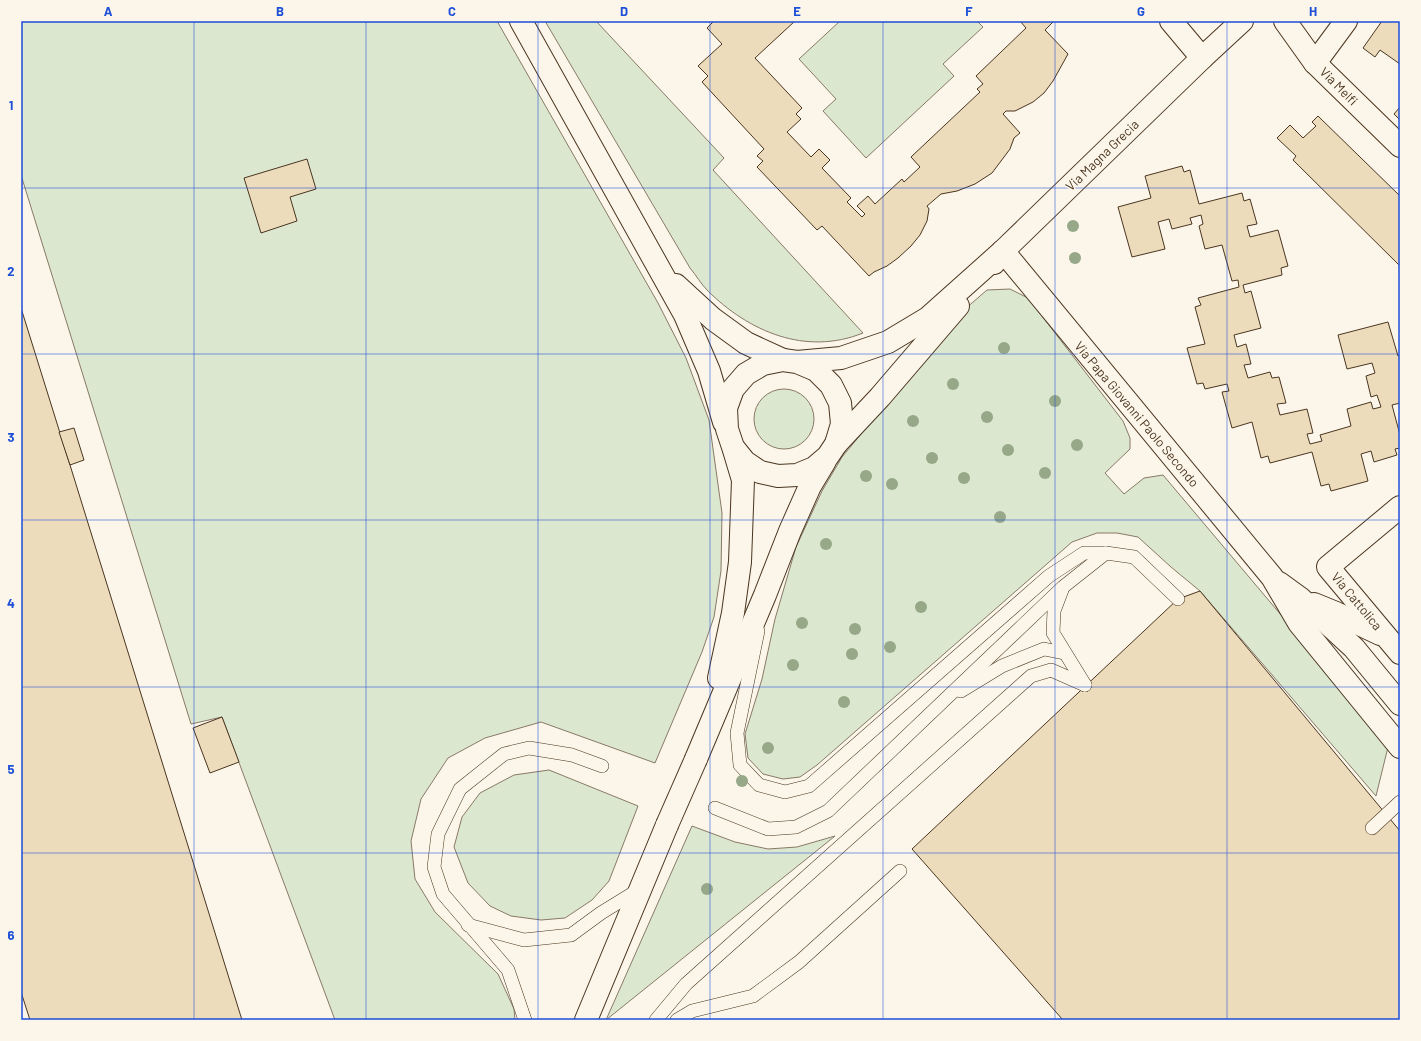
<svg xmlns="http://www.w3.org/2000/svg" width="1421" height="1041" viewBox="0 0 1421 1041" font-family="Barlow,sans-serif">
	<rect width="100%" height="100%" fill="#fbf6e9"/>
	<!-- green -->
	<g fill="#dce7d0" stroke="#887966">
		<path d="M 21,21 L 497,21 L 658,303 L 686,358 L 709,420 L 722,513 L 721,571 L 714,617 L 702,652 L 655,763 L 541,722 L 485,738 L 448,758 L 421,799 L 411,841 L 415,879 L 435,912 L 498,974 L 514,1009 L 515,1020 L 335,1020 L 222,717 L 191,724 L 21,175 Z"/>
		<path d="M 545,21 L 596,21 L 724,158 L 713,170 L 863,333 C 806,356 749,332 707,290 C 701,284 696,275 690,268 Z"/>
		<path d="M 840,21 L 977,21 L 983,27 L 943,64 L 954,76 L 866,158 L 823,111 L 836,99 L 799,59 Z"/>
		<path d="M 1010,289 L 1028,298 L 1123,421 L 1130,438 L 1130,449 L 1105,473 L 1124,494 L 1144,478 L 1163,475 L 1389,743 L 1376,796 L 1200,591 L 1171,567 L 1138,537 L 1117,533 L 1097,533 L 1072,542 L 817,765 L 800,777 L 783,779 L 763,774 L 748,758 L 745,734 L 762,679 L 775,619 L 796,547 L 822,491 L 842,457 L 965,309 L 987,290 Z"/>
		<circle cx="784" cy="419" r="30"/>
		<path d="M 549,770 L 638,806 L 609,881 L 592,900 L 565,918 L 541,920 L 511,916 L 490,906 L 468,883 L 454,847 L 462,817 L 480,793 L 514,775 Z"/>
		<path d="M 692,826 L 735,842 L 768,849 L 797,847 L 835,836 L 606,1020 Z"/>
	</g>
	<!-- building -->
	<g fill="#ecdcbc" stroke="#4a3520">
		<path d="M 714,21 L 795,21 L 755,58 L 802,108 L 796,114 L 801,119 L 787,132 L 811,157 L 819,149 L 830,160 L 822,168 L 851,198 L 847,202 L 862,217 L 865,214 L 857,206 L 868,196 L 875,204 L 902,179 L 904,182 L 920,167 L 911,157 L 980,92 L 977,89 L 983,84 L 976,76 L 1026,28 L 1020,21 L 1054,21 L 1045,30 L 1068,54 L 1053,81 L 1044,93 L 1033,102 L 1015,111 L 1006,111 L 1003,114 L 1020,133 L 1014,138 L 1010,149 L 992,173 L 975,184 L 957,191 L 941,194 L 927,206 L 929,209 L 927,221 L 920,235 L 911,246 L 898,258 L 887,266 L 874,272 L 869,276 L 822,226 L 817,230 L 757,167 L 763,161 L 757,156 L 764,149 L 702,82 L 708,76 L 698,66 L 722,44 L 707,28 Z"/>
		<path d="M 1382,21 L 1400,21 L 1400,64 L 1380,50 L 1375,57 L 1363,48 Z"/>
		<path d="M 1400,107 L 1400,120 L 1394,114 Z"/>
		<path d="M 1318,116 L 1400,196 L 1400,266 L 1293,160 L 1296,156 L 1277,138 L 1290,125 L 1303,138 L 1316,126 L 1312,122 Z"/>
		<path d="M 307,159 L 316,189 L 290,197 L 297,221 L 261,233 L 244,178 Z"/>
		<path d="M 1182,166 L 1184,172 L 1190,170 L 1199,204 L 1242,193 L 1244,201 L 1250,199 L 1257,224 L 1247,226 L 1250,237 L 1278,230 L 1288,266 L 1281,268 L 1282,275 L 1243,285 L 1245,293 L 1251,291 L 1261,328 L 1234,335 L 1237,347 L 1246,344 L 1251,364 L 1244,365 L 1248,378 L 1270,372 L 1272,378 L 1279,377 L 1286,403 L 1277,404 L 1280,415 L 1307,409 L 1313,433 L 1307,434 L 1310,444 L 1322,441 L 1320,435 L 1351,426 L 1347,409 L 1371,402 L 1373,409 L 1381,407 L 1377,395 L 1371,397 L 1366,376 L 1375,373 L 1372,363 L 1347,369 L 1338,335 L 1388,322 L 1398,356 L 1400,356 L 1400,403 L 1392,405 L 1400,435 L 1400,448 L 1395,449 L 1397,455 L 1374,462 L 1371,451 L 1361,454 L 1368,481 L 1331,491 L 1329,484 L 1321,486 L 1312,452 L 1270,463 L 1268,456 L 1261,458 L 1252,422 L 1232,428 L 1222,392 L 1229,391 L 1227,384 L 1205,389 L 1203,383 L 1197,384 L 1187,348 L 1205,344 L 1195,307 L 1201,305 L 1198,298 L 1239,287 L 1238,280 L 1232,281 L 1222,245 L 1205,249 L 1199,226 L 1203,224 L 1201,215 L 1190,218 L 1192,224 L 1172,229 L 1169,219 L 1158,222 L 1165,249 L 1132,257 L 1118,207 L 1151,198 L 1145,176 Z"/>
		<path d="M 21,308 L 70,465 L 242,1020 L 30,1020 L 21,992 Z"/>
		<path d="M 74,428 L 84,460 L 70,465 L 59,432 Z"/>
		<path d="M 1200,591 L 1400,831 L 1400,1020 L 1063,1020 L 912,849 L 1178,599 Z"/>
		<path d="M 222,717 L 239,762 L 210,773 L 193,728 Z"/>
	</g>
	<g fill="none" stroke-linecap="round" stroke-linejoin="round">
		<!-- service casing -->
		<g stroke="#4a3520" stroke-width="14">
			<g id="service">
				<path d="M 1062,590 L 1054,611 L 1053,633 L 1085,685"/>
				<path d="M 758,631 L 737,733 L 740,765 L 759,785 L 785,792 L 809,786 L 1049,576 L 1084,553 L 1106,553"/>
				<path d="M 961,691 L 1002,666 L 1044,649 L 1064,653"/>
				<path d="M 715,808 L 768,829 L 796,827 L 828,811 L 1063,587 L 1106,553 L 1134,557 L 1178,599"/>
				<path d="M 1372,828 L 1400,802"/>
				<path d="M 468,925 L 524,940 L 571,935 L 601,913 L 640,889"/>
				<path d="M 525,1020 L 508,970 L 443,894 L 434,867 L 438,834 L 460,789 L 504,754 L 529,748 L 572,755 L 602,766"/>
				<path d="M 656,1020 L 686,984 L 1031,676 L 1051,670 L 1085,685"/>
				<path d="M 677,1020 L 692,1011 L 753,996 L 799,962 L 900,871"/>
			</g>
		</g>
		<!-- minor casing -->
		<g stroke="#4a3520" stroke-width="24">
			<g id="minor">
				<path d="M 521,21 L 685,315 L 709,371 L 724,422"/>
				<path d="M 1171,21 L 1202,58"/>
				<path d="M 1285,21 L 1315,63 L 1400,146"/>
				<path d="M 1315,63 L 1346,21"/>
				<path d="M 1003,251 L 1272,577 L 1299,623 L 1400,747"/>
				<path d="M 994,263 L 1003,251 L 1202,58 L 1242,21"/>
				<path d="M 676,285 L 713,319 L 746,343 L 783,360"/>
				<path d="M 797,362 L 816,370 L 831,385 L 840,403 L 842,424 L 836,444 L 828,456 L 814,468 L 797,475 L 778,476 L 760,472 L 745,462 L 733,447 L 727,429 L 726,408 L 733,389 L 746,374 L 763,364 L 783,360 L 797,362 L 841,358 L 888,342 L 928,318 L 1003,251"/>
				<path d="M 836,444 L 880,397 L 958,306"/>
				<path d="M 1400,507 L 1328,567 L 1400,653"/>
				<path d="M 1279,583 L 1301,599 L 1354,648 L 1400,704"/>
				<path d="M 1314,604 L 1336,613 L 1380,634"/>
				<path d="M 719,678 L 733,613 L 740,562 L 743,480 L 734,450"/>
				<path d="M 696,759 L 765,595 L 790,531 L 810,486 L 825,461"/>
				<path d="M 586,1020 L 667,825"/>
			</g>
		</g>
		<!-- service -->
		<use href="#service" stroke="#fbf6e9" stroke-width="13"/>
		<!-- minor -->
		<use href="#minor" stroke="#fbf6e9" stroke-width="22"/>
		<!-- minor-bridge casing -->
		<g stroke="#4a3520" stroke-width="24" stroke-linecap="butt">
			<path id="minor-bridge" d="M 667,825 L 696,759"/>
		</g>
		<!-- minor-bridge -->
		<use href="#minor-bridge" stroke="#fbf6e9" stroke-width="22"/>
	</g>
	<!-- trees -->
	<g fill="#96a887">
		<circle cx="1073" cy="226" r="6"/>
		<circle cx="1075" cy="258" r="6"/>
		<circle cx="1004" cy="348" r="6"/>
		<circle cx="953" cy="384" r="6"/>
		<circle cx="1055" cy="401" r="6"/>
		<circle cx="987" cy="417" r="6"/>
		<circle cx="913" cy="421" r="6"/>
		<circle cx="1077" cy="445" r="6"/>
		<circle cx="1008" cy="450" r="6"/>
		<circle cx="932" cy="458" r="6"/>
		<circle cx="1045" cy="473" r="6"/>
		<circle cx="866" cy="476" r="6"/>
		<circle cx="964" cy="478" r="6"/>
		<circle cx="892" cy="484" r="6"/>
		<circle cx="1000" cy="517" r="6"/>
		<circle cx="826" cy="544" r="6"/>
		<circle cx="921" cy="607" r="6"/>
		<circle cx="802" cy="623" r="6"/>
		<circle cx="855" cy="629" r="6"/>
		<circle cx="890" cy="647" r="6"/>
		<circle cx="852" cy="654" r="6"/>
		<circle cx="793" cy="665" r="6"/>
		<circle cx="844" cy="702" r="6"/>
		<circle cx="768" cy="748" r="6"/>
		<circle cx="742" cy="781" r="6"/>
		<circle cx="707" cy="889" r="6"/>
	</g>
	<!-- grid -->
	<path fill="none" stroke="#1d4ed8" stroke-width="1" stroke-opacity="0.55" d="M 194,21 L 194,1020M 366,21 L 366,1020M 538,21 L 538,1020M 710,21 L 710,1020M 883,21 L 883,1020M 1055,21 L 1055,1020M 1227,21 L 1227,1020M 21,188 L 1400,188M 21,354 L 1400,354M 21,520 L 1400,520M 21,687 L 1400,687M 21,853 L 1400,853"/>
	<g text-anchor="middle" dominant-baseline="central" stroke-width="3" stroke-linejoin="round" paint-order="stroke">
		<!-- street labels -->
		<g font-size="13" fill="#4a3520" stroke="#fbf6e9">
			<text transform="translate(1339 86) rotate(45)">Via Melfi</text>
			<text transform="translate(1102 155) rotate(-44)">Via Magna Grecia</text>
			<text transform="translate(1137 414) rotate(50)">Via Papa Giovanni Paolo Secondo</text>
			<text transform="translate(1357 601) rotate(50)">Via Cattolica</text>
		</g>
	</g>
	<!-- border -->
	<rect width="1421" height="1041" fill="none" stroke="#fbf6e9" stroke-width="44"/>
	<rect x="22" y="22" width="1377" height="997" fill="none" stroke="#1d4ed8" stroke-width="1.5"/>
	<g font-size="13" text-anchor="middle" font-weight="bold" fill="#1d4ed8">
		<text x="108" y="16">A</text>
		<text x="280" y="16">B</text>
		<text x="452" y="16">C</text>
		<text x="624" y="16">D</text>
		<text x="797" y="16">E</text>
		<text x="969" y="16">F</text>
		<text x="1141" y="16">G</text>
		<text x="1313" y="16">H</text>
		<text x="11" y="110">1</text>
		<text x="11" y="276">2</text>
		<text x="11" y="442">3</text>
		<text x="11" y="608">4</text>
		<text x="11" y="774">5</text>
		<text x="11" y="940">6</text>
	</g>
</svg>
